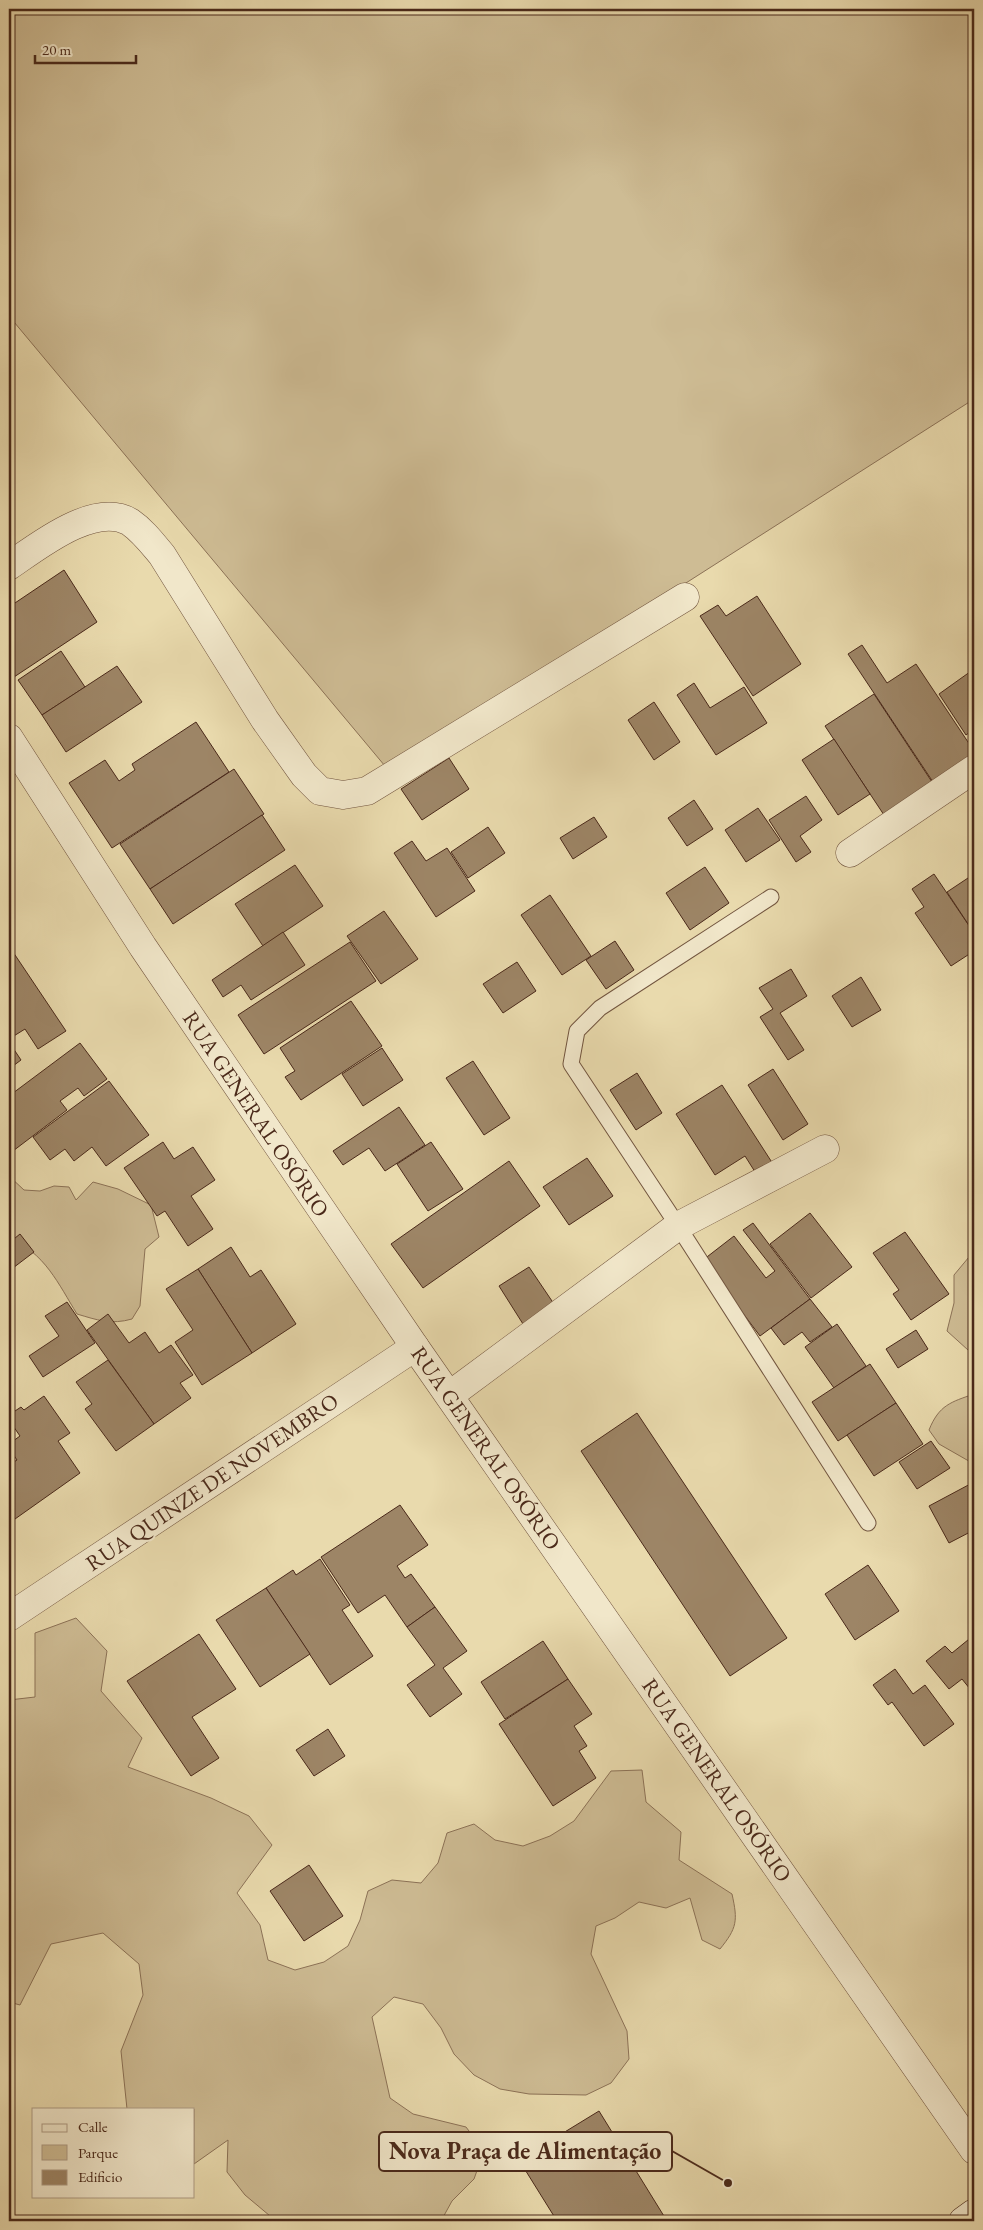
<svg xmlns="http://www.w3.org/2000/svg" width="983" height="2230" viewBox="0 0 983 2230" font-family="'EB Garamond',serif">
	<rect width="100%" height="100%" fill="#e9daad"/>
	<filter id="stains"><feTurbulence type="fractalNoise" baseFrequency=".004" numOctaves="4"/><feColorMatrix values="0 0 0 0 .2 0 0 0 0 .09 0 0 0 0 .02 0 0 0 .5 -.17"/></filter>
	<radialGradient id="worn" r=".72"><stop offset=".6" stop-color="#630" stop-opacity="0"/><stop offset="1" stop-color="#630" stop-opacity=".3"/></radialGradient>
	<!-- green -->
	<g fill="#cebc94" stroke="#8c7257">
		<path d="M 9,9 L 974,9 L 974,399 L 390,772 L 9,316 Z"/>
		<path d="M 9,1176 L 24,1190 L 40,1191 L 54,1186 L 69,1187 L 76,1200 L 93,1182 L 118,1189 L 151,1205 L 159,1237 L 145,1249 L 140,1306 L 132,1319 C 111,1325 97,1320 77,1314 C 59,1285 44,1251 9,1239 Z"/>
		<path d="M 974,1251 L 974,1352 L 968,1350 L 947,1331 L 954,1303 L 954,1275 Z"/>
		<path d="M 974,1394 L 974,1464 L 939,1444 L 929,1430 C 939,1405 951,1402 974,1394 Z"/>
		<path d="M 76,1618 L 107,1651 L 101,1691 L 142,1738 L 128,1767 L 211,1798 L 249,1816 L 272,1845 L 237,1893 L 260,1925 L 268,1960 L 295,1970 L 324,1962 L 348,1946 L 360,1920 L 368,1891 L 392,1880 L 421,1883 L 438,1863 L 447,1833 L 474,1824 L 495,1840 L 523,1846 L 550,1836 L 574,1821 L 611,1771 L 642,1770 L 646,1802 L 681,1832 L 679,1860 L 732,1894 C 738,1921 737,1928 720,1949 L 702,1940 L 690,1898 L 666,1908 L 639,1902 L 615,1918 L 596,1926 L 591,1954 L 627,2031 L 629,2059 L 611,2083 L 586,2095 L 529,2094 L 500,2089 L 474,2075 L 454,2054 L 441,2028 L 423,2004 L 394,1997 L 372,2017 L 390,2098 L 413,2114 L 466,2127 L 484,2151 L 474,2179 L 452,2201 L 441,2221 L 276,2221 L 245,2195 L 227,2172 L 228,2140 L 194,2164 L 194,2109 L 127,2109 L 121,2051 L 143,1995 L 139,1964 L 103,1933 L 51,1944 L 20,2005 L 9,2002 L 9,1700 L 35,1697 L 35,1633 Z"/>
	</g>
	<!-- building -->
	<g fill="#9d8566" stroke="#4a291a">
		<path d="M 64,570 L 97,622 L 14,677 L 9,669 L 9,607 Z"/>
		<path d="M 757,596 L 801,664 L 753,696 L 700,616 L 718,605 L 726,616 Z"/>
		<path d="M 862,645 L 887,683 L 916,664 L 974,751 L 974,759 L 935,785 L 848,654 Z"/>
		<path d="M 61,651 L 85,687 L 42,715 L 18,680 Z"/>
		<path d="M 974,653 L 974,664 L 969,657 Z"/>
		<path d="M 117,666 L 142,702 L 66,752 L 42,715 Z"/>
		<path d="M 974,669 L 974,729 L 966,735 L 939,694 Z"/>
		<path d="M 694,683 L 710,708 L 744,687 L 767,723 L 716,755 L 677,695 Z"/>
		<path d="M 874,694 L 934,785 L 886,818 L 825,726 Z"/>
		<path d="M 654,702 L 680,742 L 654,760 L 628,720 Z"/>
		<path d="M 196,722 L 229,772 L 112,848 L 69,783 L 105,760 L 119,781 L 135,770 L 132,764 Z"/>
		<path d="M 834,739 L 870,794 L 838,815 L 802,760 Z"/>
		<path d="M 449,758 L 469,789 L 422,820 L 401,789 Z"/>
		<path d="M 234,769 L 264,814 L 150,889 L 120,844 Z"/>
		<path d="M 806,796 L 822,820 L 800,836 L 811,852 L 796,862 L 769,820 Z"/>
		<path d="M 694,800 L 713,829 L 687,846 L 668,818 Z"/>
		<path d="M 758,808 L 780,840 L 746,862 L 725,830 Z"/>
		<path d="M 262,815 L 285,850 L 173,924 L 150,889 Z"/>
		<path d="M 594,817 L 607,837 L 573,859 L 560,838 Z"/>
		<path d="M 488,827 L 505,853 L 468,878 L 451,852 Z"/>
		<path d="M 412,841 L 426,861 L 447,848 L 475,891 L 436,917 L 394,853 Z"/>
		<path d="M 295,865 L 323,906 L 263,946 L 235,904 Z"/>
		<path d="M 705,867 L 729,903 L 690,930 L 666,893 Z"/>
		<path d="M 934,874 L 974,933 L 974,951 L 951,966 L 915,913 L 924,907 L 912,889 Z"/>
		<path d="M 974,874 L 974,933 L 947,892 Z"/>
		<path d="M 550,895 L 591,956 L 562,975 L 521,915 Z"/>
		<path d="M 384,911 L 418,959 L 381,984 L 347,936 Z"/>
		<path d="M 283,932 L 305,965 L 251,1000 L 241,985 L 223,997 L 212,980 Z"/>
		<path d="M 615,941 L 634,970 L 606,989 L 586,960 Z"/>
		<path d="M 350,942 L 376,981 L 264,1054 L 238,1015 Z"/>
		<path d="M 9,946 L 66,1031 L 38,1049 L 25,1029 L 9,1039 Z"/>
		<path d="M 517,962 L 536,991 L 503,1013 L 483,984 Z"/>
		<path d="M 791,969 L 807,996 L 780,1013 L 804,1050 L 788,1060 L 760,1017 L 773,1009 L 759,988 Z"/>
		<path d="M 861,977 L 881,1010 L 852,1027 L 832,996 Z"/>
		<path d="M 351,1001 L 382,1046 L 301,1100 L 285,1077 L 295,1071 L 280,1048 Z"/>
		<path d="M 9,1042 L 21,1060 L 9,1069 Z"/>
		<path d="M 80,1043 L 107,1079 L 84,1096 L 78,1088 L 60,1101 L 67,1110 L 9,1154 L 9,1096 Z"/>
		<path d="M 382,1048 L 403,1080 L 363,1106 L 342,1074 Z"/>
		<path d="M 473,1061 L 510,1118 L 484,1135 L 446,1078 Z"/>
		<path d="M 773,1069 L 808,1124 L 783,1140 L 748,1085 Z"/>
		<path d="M 637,1073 L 662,1113 L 636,1130 L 610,1090 Z"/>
		<path d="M 109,1081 L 149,1135 L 106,1166 L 92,1147 L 74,1161 L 65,1149 L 50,1160 L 33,1137 Z"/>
		<path d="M 722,1085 L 773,1164 L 757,1175 L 745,1156 L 715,1175 L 676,1114 Z"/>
		<path d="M 399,1107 L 425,1145 L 385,1171 L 369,1148 L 343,1165 L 333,1151 Z"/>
		<path d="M 163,1142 L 174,1159 L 193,1147 L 215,1180 L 191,1196 L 213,1229 L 188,1246 L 165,1211 L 157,1216 L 124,1168 Z"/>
		<path d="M 431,1142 L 463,1189 L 428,1211 L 397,1164 Z"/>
		<path d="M 587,1158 L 613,1196 L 569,1225 L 543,1187 Z"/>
		<path d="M 509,1161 L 540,1206 L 423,1288 L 391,1244 Z"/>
		<path d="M 810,1213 L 852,1267 L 811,1298 L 770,1244 Z"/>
		<path d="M 753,1223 L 810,1299 L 760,1336 L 703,1260 L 734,1236 L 766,1278 L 775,1271 L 743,1230 Z"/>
		<path d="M 905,1232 L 949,1294 L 911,1320 L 893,1294 L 899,1290 L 873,1253 Z"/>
		<path d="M 20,1234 L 34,1252 L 9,1271 L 9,1243 Z"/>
		<path d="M 231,1247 L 250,1277 L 261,1270 L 296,1324 L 252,1353 L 198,1269 Z"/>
		<path d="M 529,1267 L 554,1304 L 523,1324 L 499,1286 Z"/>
		<path d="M 198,1269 L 252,1353 L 202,1385 L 175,1342 L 193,1330 L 166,1289 Z"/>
		<path d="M 810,1299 L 832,1327 L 810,1342 L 802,1332 L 784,1345 L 771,1328 Z"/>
		<path d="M 67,1302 L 95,1343 L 43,1377 L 29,1356 L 59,1336 L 45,1316 Z"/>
		<path d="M 108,1314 L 129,1343 L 145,1332 L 159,1353 L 171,1345 L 193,1375 L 180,1383 L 191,1398 L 154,1424 L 87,1330 Z"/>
		<path d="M 837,1324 L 866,1366 L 834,1388 L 805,1347 Z"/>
		<path d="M 916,1330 L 928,1349 L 898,1368 L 886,1349 Z"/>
		<path d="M 108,1360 L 154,1424 L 116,1451 L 85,1409 L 92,1404 L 76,1382 Z"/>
		<path d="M 870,1364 L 896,1403 L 838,1441 L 812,1402 Z"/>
		<path d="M 44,1396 L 70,1433 L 58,1441 L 80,1473 L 15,1519 L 9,1510 L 9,1465 L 17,1460 L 9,1448 L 9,1444 L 20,1436 L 9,1420 L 9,1415 L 21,1407 L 24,1410 Z"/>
		<path d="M 896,1403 L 923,1444 L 874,1476 L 847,1435 Z"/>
		<path d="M 637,1413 L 787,1638 L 730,1676 L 581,1451 Z"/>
		<path d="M 931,1441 L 950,1468 L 917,1489 L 899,1462 Z"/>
		<path d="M 974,1482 L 974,1530 L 949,1543 L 929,1506 Z"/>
		<path d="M 400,1505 L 428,1545 L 397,1566 L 405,1578 L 411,1574 L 435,1607 L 407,1627 L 385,1595 L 358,1613 L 321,1557 Z"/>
		<path d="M 320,1559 L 350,1605 L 342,1610 L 373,1656 L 330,1685 L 266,1588 L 293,1570 L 296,1575 Z"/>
		<path d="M 868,1565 L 899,1611 L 855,1640 L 825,1594 Z"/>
		<path d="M 266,1588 L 310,1654 L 260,1687 L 216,1620 Z"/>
		<path d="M 435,1607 L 467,1651 L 443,1668 L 462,1694 L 430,1717 L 407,1685 L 435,1665 L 407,1627 Z"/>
		<path d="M 199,1634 L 236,1689 L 192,1717 L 219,1758 L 191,1776 L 127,1681 Z"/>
		<path d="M 974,1635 L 974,1694 L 962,1679 L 949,1689 L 926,1661 L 945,1646 L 952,1653 Z"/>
		<path d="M 543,1641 L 568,1679 L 505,1719 L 481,1682 Z"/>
		<path d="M 895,1669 L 913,1694 L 925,1685 L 954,1724 L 924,1746 L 892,1702 L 888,1705 L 873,1685 Z"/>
		<path d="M 568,1679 L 592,1714 L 574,1726 L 587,1746 L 579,1751 L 596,1778 L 553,1806 L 499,1724 Z"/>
		<path d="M 328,1729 L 345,1756 L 314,1776 L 296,1750 Z"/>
		<path d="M 309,1865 L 343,1916 L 304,1941 L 270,1891 Z"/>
		<path d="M 599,2111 L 667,2221 L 557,2221 L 519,2160 Z"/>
	</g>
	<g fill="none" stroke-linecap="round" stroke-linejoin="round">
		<!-- service casing -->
		<g stroke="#72553f" stroke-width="17">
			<path id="service" d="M 771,897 L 600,1008 L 577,1031 L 571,1064 L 678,1226 L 868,1523"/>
		</g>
		<!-- minor casing -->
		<g stroke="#72553f" stroke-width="29">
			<g id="minor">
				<path d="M 9,566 C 37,547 94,501 130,522 C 143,531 152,543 162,555 L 265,720 L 304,775 L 320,791 L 343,795 L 367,791 L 685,597"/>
				<path d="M 9,738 L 143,947 L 415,1347 L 974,2150"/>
				<path d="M 850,853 L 974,769"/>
				<path d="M 450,1395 L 678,1226 L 825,1149"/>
				<path d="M 9,1617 L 415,1347"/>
			</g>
		</g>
		<!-- secondary casing -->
		<g stroke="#4a291a" stroke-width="29">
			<path id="secondary" d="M 963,2221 L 974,2213"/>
		</g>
		<!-- service -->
		<use href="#service" stroke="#f1e7ca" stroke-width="15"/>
		<!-- minor -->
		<use href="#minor" stroke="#f1e7ca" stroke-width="28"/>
		<!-- secondary -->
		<use href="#secondary" stroke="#f1e7ca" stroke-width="28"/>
	</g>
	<g text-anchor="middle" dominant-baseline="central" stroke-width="4" stroke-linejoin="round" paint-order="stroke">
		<!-- street labels -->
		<g font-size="22" fill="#4a291a" stroke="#f1e7ca">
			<text transform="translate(256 1114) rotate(56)">RUA GENERAL OSÓRIO</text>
			<text transform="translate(486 1448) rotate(55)">RUA GENERAL OSÓRIO</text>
			<text transform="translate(212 1482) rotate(-34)">RUA QUINZE DE NOVEMBRO</text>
			<text transform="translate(717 1780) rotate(55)">RUA GENERAL OSÓRIO</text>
		</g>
	</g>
	<!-- callouts -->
	<path fill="none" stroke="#4a291a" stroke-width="2" d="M728 2183L672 2151"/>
	<circle fill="#4a291a" stroke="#f1e7ca" stroke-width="2" cx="728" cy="2183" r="5"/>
	<rect fill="#f1e7ca" stroke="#4a291a" stroke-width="2" x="379" y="2132" width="293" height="39" rx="5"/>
	<g font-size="24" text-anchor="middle" font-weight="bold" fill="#4a291a">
		<text x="525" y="2159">Nova Praça de Alimentação</text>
	</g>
	<!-- margin -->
	<rect width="983" height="2230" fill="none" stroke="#e9daad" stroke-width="30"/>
	<rect x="10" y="10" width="963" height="2210" fill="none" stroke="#4a291a" stroke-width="2.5"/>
	<rect x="15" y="15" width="953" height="2200" fill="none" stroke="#4a291a"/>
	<!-- legend -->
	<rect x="32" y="2108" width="162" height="90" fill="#f1e7ca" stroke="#ae9b84"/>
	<rect x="42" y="2124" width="25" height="8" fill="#f1e7ca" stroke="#ae9b84"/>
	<text x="78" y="2132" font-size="15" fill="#4a291a">Calle</text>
	<rect x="42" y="2145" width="25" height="15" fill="#cebc94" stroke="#ae9b84"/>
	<text x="78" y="2158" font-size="15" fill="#4a291a">Parque</text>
	<rect x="42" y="2170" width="25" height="15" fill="#9d8566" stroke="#ae9b84"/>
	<text x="78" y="2182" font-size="15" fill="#4a291a">Edificio</text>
	<!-- scale -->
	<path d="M35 55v8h101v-8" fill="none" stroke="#4a291a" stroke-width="2.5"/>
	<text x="42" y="55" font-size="15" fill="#4a291a" stroke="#f1e7ca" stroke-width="4" paint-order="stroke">20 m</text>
	<rect width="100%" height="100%" filter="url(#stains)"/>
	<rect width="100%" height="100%" fill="url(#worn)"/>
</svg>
